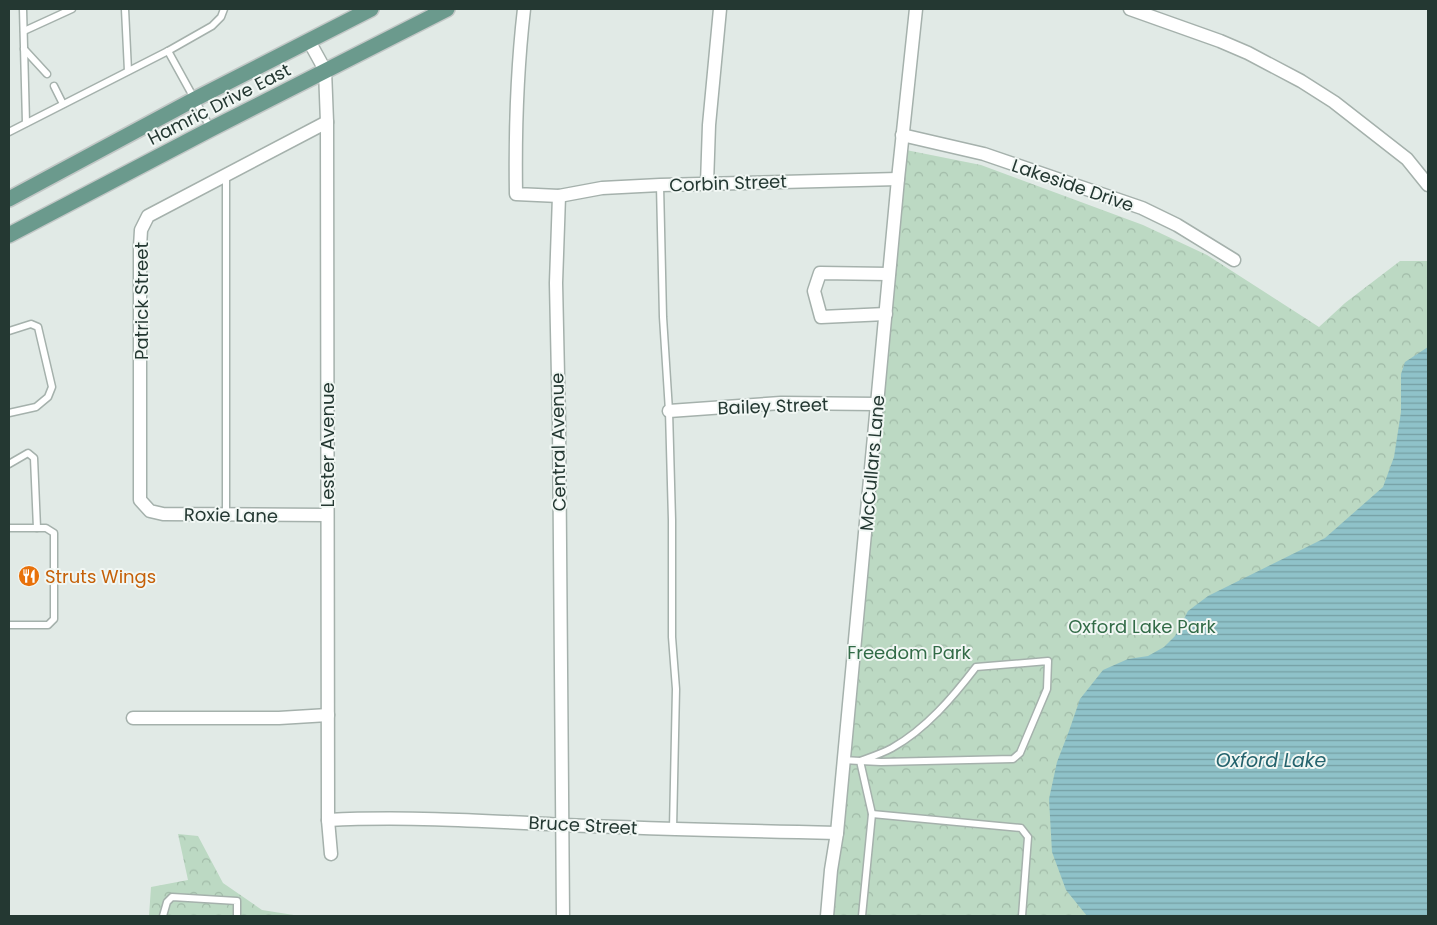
<svg xmlns="http://www.w3.org/2000/svg" width="1437" height="925" viewBox="0 0 1437 925" font-family="Poppins,sans-serif">
	<defs>
		<pattern id="park-crowns" width="20" height="18" patternUnits="userSpaceOnUse" patternTransform="scale(1.25)"><rect width="20" height="18" fill="#bcd9c3"/><path d="M2 6a3 3 0 1 1 6 0M12 15a3 3 0 1 1 6 0" fill="none" stroke="#a1bba8"/></pattern>
		<pattern id="water-rules" width="6" height="5" patternUnits="userSpaceOnUse" patternTransform="scale(1.25)"><rect width="6" height="5" fill="#8fc2c9"/><path d="M0 2.5h6" fill="none" stroke="#759fa4"/></pattern>
	</defs>
	<rect width="100%" height="100%" fill="#e1eae6"/>
	<!-- park -->
	<g fill="url(#park-crowns)">
		<path d="M 901,149 L 981,165 L 1143,225 L 1207,255 L 1319,327 L 1345,303 L 1400,261 L 1428,261 L 1428,916 L 827,916 Z"/>
		<path d="M 178,834 L 198,836 L 223,883 L 262,910 L 300,916 L 149,916 L 151,887 L 188,880 Z"/>
	</g>
	<!-- water -->
	<path fill="url(#water-rules)" d="M 1428,347 L 1428,916 L 1087,916 L 1066,890 L 1052,852 L 1049,799 L 1057,762 L 1069,731 L 1080,699 L 1103,670 L 1128,659 L 1148,656 L 1164,647 L 1175,636 L 1188,611 L 1208,596 L 1325,538 L 1383,487 L 1394,457 L 1401,412 L 1401,374 L 1405,362 Z"/>
	<g fill="none" stroke-linecap="round" stroke-linejoin="round">
		<!-- service casing -->
		<g stroke="#a5b1ac" stroke-width="9">
			<g id="service">
				<path d="M 23,9 L 26,123"/>
				<path d="M 125,9 L 128,71"/>
				<path d="M 24,31 L 72,9"/>
				<path d="M 24,49 L 47,74"/>
				<path d="M 168,51 L 211,129"/>
				<path d="M 54,86 L 63,104"/>
				<path d="M 9,132 L 168,51 L 212,26 L 221,17 L 224,9"/>
				<path d="M 660,185 L 663,317 L 669,411 L 672,520 L 672,637 L 676,689 L 673,829"/>
				<path d="M 9,331 L 31,324 L 38,327 L 52,387 L 48,397 L 36,407 L 9,413"/>
				<path d="M 9,464 L 28,453 L 34,458 L 37,528"/>
				<path d="M 226,515 L 226,175"/>
				<path d="M 9,528 L 46,528 L 54,533 L 54,619 L 48,625 L 9,625"/>
				<path d="M 1048,661 L 1047,689 L 1020,753 L 1013,759 L 881,762 L 860,761 C 871,757 883,753 892,748 C 926,729 953,697 976,667 Z"/>
				<path d="M 843,760 L 860,761 L 872,814 L 862,916"/>
				<path d="M 872,814 L 1021,828 L 1028,837 L 1022,916"/>
				<path d="M 163,916 L 167,902 L 172,897 L 237,901 L 237,916"/>
			</g>
		</g>
		<!-- minor casing -->
		<g stroke="#a5b1ac" stroke-width="15">
			<g id="minor">
				<path d="M 524,9 C 517,70 515,133 516,194 L 559,196 L 602,188 L 660,185 L 898,179"/>
				<path d="M 1130,9 L 1220,41 L 1248,53 L 1301,81 L 1334,102 L 1407,159 L 1428,185"/>
				<path d="M 309,41 L 325,70 L 327,122 L 328,820 L 331,854"/>
				<path d="M 902,135 L 984,154 L 1142,208 L 1177,225 L 1234,260"/>
				<path d="M 707,184 L 709,125 L 720,9"/>
				<path d="M 559,196 L 556,283 L 559,423 L 563,916"/>
				<path d="M 886,314 L 821,317 L 814,291 L 820,273 L 889,274"/>
				<path d="M 669,411 L 781,403 L 877,404"/>
				<path d="M 327,515 L 163,514 L 150,511 L 140,500 L 140,247 L 141,230 L 148,216 L 327,122"/>
				<path d="M 133,718 L 279,718 L 328,715"/>
				<path d="M 328,820 C 407,816 486,821 564,825 C 655,829 746,831 837,833"/>
				<path d="M 827,916 L 831,870 L 837,833 L 898,179 L 916,9"/>
			</g>
		</g>
		<!-- primary casing -->
		<g stroke="#c2c7c6" stroke-width="18">
			<g id="primary">
				<path d="M 9,199 L 195,99 L 371,9"/>
				<path d="M 9,235 L 211,129 L 447,9"/>
			</g>
		</g>
		<!-- service -->
		<use href="#service" stroke="#fff" stroke-width="6"/>
		<!-- minor -->
		<use href="#minor" stroke="#fff" stroke-width="12"/>
		<!-- primary -->
		<use href="#primary" stroke="#6b9a8d" stroke-width="15"/>
	</g>
	<!-- icons -->
	<defs>
		<g id="restaurant-disc" transform="scale(1.125)"><circle r="9.5" fill="#e8710a" stroke="#f1f7f4"/><path d="M-5-6h1v4h1v-4h1v4h1v-4h1v5L-1.5 .5V6h-2V.5L-5-1ZM5-6V6H3V1.5H1.5Q1.5-4 5-6Z" fill="#fff"/></g>
	</defs>
	<g fill-rule="evenodd">
		<use href="#restaurant-disc" x="29" y="576"/>
	</g>
	<g text-anchor="middle" dominant-baseline="central" stroke-width="4" stroke-linejoin="round" paint-order="stroke">
		<!-- street labels -->
		<g font-size="18" fill="#243832" stroke="#f1f7f4">
			<text transform="translate(219 104) rotate(-27)">Hamric Drive East</text>
			<text transform="translate(728 183) rotate(-2)">Corbin Street</text>
			<text transform="translate(1073 185) rotate(19)">Lakeside Drive</text>
			<text transform="translate(141 301) rotate(-90)">Patrick Street</text>
			<text transform="translate(773 406) rotate(-2)">Bailey Street</text>
			<text transform="translate(558 442) rotate(-91)">Central Avenue</text>
			<text transform="translate(327 445) rotate(-90)">Lester Avenue</text>
			<text transform="translate(872 463) rotate(-85)">McCullars Lane</text>
			<text transform="translate(231 515) rotate(1)">Roxie Lane</text>
			<text transform="translate(583 825) rotate(3)">Bruce Street</text>
		</g>
		<!-- food labels -->
		<g font-size="18" fill="#c56008" stroke="#f1f7f4" text-anchor="start">
			<text x="45" y="576">Struts Wings</text>
		</g>
		<!-- park labels -->
		<g font-size="18" fill="#326b47" stroke="#f1f7f4">
			<text x="1142" y="626">Oxford Lake Park</text>
			<text x="909" y="652">Freedom Park</text>
		</g>
		<!-- water labels -->
		<g font-size="19" font-style="italic" fill="#25636d" stroke="#f1f7f4">
			<text x="1271" y="760">Oxford Lake</text>
		</g>
	</g>
	<!-- border -->
	<rect width="1437" height="925" fill="none" stroke="#243832" stroke-width="20"/>
</svg>
